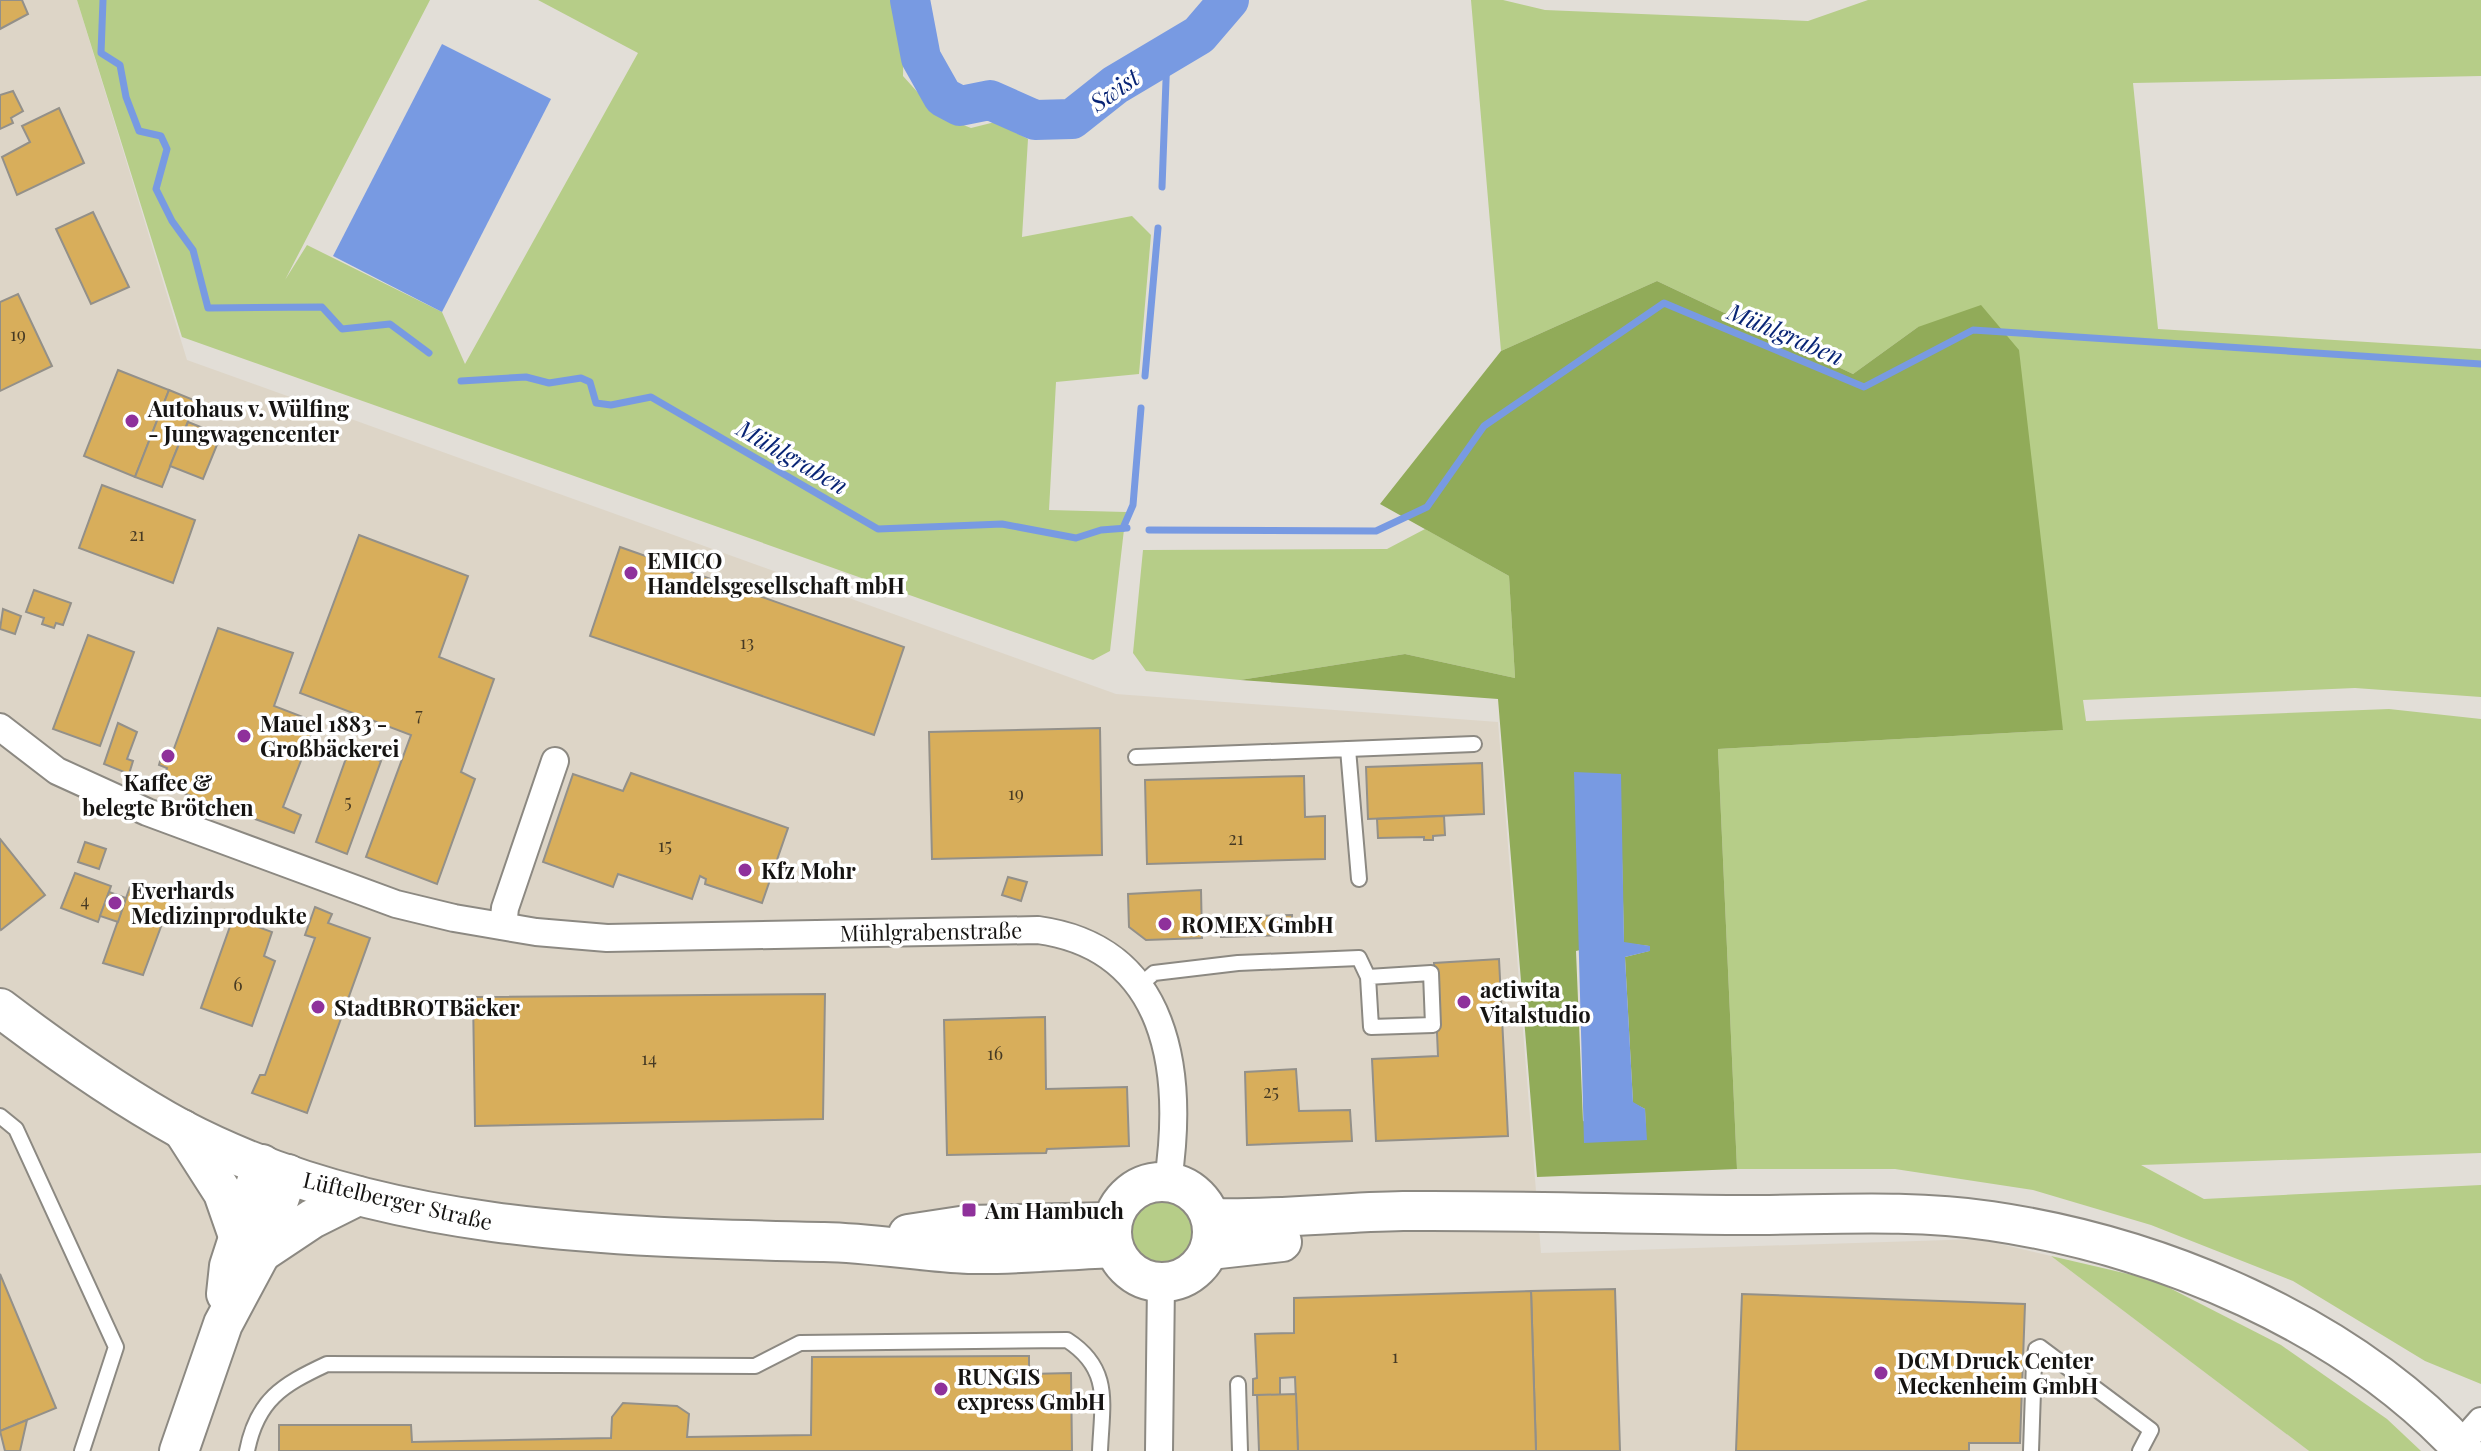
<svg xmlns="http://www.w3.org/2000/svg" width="2481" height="1451" viewBox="0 0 2481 1451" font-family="'Playfair Display',serif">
	<rect width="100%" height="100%" fill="#e2ded7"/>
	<!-- built -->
	<path fill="#ddd5c7" d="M 0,0 L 77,0 L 187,360 L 1116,694 L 1498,722 L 1541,1253 L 1979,1239 L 2051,1256 L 2309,1451 L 0,1451 Z"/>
	<!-- green -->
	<g fill="#b6cd88">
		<path d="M 77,0 L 430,0 L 285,280 L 307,245 L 442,312 L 465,364 L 638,53 L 538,0 L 894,0 L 904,32 L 903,76 L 938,115 L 971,128 L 995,122 L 1028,139 L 1022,237 L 1132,216 L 1151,235 L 1139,374 L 1056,382 L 1049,510 L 1126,512 L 1110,651 L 1093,660 L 182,337 Z"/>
		<path d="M 1471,0 L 1503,0 L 1545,10 L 1808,21 L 1868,0 L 2481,0 L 2481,76 L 2133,83 L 2158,329 L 2481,349 L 2481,697 L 2355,688 L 2083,700 L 2086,721 L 2389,709 L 2481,719 L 2481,1153 L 2141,1165 L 2204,1199 L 2481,1185 L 2481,1384 L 2425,1361 L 2293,1281 L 2151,1225 L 2033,1190 L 1895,1169 L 1737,1169 L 1718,749 L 2063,730 L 1918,327 L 1853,374 L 1657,281 L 1501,351 Z"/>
		<path d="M 1425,529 L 1509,576 L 1515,678 L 1405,654 L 1240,680 L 1146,671 L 1133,653 L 1143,550 L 1387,549 Z"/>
		<circle cx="1162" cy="1232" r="36"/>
		<path d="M 2051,1256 L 2154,1280 L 2281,1345 L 2387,1419 L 2421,1451 L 2309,1451 Z"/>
	</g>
	<!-- forest -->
	<path fill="#91ab59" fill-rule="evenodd" d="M 1657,281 L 1853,374 L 1918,327 L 1981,305 L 2019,350 L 2063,730 L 1718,749 L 1737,1169 L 1537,1177 L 1498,699 L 1240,680 L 1405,654 L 1515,678 L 1509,576 L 1380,504 L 1501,351 ZM 1620,774 L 1624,943 L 1649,946 L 1649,951 L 1625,957 L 1633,1103 L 1645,1109 L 1646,1140 L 1583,1121 L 1576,951 L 1580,950 Z"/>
	<!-- water -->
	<g fill="#789ae2">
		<path d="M 442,44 L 551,99 L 442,312 L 333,256 Z"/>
		<path d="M 1574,772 L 1621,774 L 1624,942 L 1650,946 L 1650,951 L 1625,957 L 1633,1102 L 1645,1109 L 1647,1140 L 1584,1143 Z"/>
	</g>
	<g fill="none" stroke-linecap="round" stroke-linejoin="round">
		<!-- stream -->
		<g stroke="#789ae2" stroke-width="7">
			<path d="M 103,0 L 101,53 L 120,65 L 126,97 L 139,131 L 161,136 L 167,149 L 156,189 L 172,221 L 193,250 L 208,308 L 322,307 L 342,329 L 390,324 L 429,353"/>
			<path d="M 1162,187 L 1167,54"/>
			<path d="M 1145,376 L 1158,228"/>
			<path d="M 461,381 L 526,377 L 549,383 L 581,378 L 590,382 L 596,403 L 611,405 L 651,397 L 878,529 L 1002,524 L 1076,538 L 1101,530 L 1127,528"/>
			<path d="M 1123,528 L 1133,505 L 1141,408"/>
			<path d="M 1149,530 L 1376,531 L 1427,507 L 1484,426 L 1664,303 L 1864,387 L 1973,330 L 2481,364"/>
		</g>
		<!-- river -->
		<path stroke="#789ae2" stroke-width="40" d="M 910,0 L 921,58 L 943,97 L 960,106 L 990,100 L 1035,120 L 1072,119 L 1115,85 L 1199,35 L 1229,0"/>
	</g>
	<!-- building -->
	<g fill="#d8ae5b" stroke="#939089" stroke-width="2">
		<path d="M 0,0 L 22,0 L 28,14 L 0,29 Z"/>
		<path d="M 13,91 L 23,111 L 11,118 L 13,123 L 0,129 L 0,95 Z"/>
		<path d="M 59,108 L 84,163 L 17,195 L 2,157 L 30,142 L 22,126 Z"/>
		<path d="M 93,212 L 129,287 L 91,304 L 56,229 Z"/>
		<path d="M 18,294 L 52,366 L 0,391 L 0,302 Z"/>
		<path d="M 118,370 L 169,390 L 135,477 L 84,456 Z"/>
		<path d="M 169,390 L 196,401 L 162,487 L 135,477 Z"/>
		<path d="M 188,422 L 221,435 L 203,479 L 170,466 Z"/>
		<path d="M 102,485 L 195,520 L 173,583 L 79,548 Z"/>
		<path d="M 359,535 L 468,576 L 439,657 L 494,679 L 461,772 L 475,779 L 437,884 L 366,857 L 411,735 L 300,693 Z"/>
		<path d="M 620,547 L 904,647 L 874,735 L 590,636 Z"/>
		<path d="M 34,590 L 71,603 L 63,625 L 56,623 L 54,628 L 42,624 L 44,618 L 26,612 Z"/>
		<path d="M 3,609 L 21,616 L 15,634 L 0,629 Z"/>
		<path d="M 218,628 L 293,653 L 274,706 L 316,722 L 283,807 L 301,815 L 294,833 L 161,785 L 167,768 L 159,765 L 163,751 L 172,754 Z"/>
		<path d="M 88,635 L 134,652 L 100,746 L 53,729 Z"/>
		<path d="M 118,723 L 137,732 L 127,759 L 133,761 L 129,774 L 104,764 Z"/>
		<path d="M 1100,728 L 1102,855 L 932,859 L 929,732 Z"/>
		<path d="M 349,750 L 381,761 L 347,854 L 316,842 Z"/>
		<path d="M 1482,763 L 1484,814 L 1368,819 L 1366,767 Z"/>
		<path d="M 631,773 L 788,828 L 762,903 L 705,884 L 706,879 L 700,876 L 692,899 L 618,874 L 613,887 L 543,862 L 573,774 L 623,791 Z"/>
		<path d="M 1304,776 L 1305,817 L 1325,816 L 1325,859 L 1147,864 L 1145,780 Z"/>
		<path d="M 1444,816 L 1445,835 L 1433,836 L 1433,840 L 1424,840 L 1424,837 L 1378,838 L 1377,819 Z"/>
		<path d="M 0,839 L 45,895 L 1,930 L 0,928 Z"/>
		<path d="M 85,842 L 106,849 L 99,869 L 78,862 Z"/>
		<path d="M 75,873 L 111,886 L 98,922 L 61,908 Z"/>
		<path d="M 1008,877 L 1027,882 L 1021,901 L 1002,895 Z"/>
		<path d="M 131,884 L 172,897 L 143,975 L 103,963 Z"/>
		<path d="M 1201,890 L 1202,938 L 1146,940 L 1129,927 L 1128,894 Z"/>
		<path d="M 109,892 L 126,898 L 118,922 L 100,916 Z"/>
		<path d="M 315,907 L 332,914 L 328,923 L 370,938 L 307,1113 L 252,1093 L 260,1075 L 265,1075 L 315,938 L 305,935 Z"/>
		<path d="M 1292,915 L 1292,935 L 1221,937 L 1221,917 Z"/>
		<path d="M 233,918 L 272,932 L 264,956 L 275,961 L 252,1026 L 201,1008 Z"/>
		<path d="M 1499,959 L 1508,1136 L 1376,1141 L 1372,1059 L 1438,1056 L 1434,963 Z"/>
		<path d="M 825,994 L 823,1119 L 475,1126 L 473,997 Z"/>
		<path d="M 1045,1017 L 1046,1089 L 1127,1087 L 1129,1146 L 1047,1149 L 1046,1153 L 947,1155 L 944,1020 Z"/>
		<path d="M 1296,1069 L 1299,1111 L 1350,1110 L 1352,1141 L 1247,1145 L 1245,1072 Z"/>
		<path d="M 0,1274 L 56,1408 L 0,1431 Z"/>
		<path d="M 1615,1289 L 1620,1451 L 1536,1451 L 1531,1291 Z"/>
		<path d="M 1531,1291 L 1536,1451 L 1298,1451 L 1295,1377 L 1280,1378 L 1280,1395 L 1253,1395 L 1253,1379 L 1257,1378 L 1255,1334 L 1294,1333 L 1294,1298 Z"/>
		<path d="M 1742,1294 L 2025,1304 L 2020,1443 L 1969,1443 L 1969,1451 L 1736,1451 Z"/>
		<path d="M 1029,1356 L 1029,1374 L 1071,1373 L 1072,1451 L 279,1451 L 279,1425 L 411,1425 L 412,1442 L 611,1438 L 612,1417 L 623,1403 L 677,1406 L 689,1414 L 687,1437 L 811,1435 L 812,1357 Z"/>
		<path d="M 1296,1394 L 1298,1451 L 1259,1451 L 1257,1395 Z"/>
		<path d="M 27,1420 L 20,1451 L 5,1451 L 0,1431 Z"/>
	</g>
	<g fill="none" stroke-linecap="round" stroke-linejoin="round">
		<!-- lane casing -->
		<g stroke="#8c8982" stroke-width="18">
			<g id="lane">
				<path d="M 1348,749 L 1474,744"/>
				<path d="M 1136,757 L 1348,749 L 1359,879"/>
				<path d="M 1139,986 L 1154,973 L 1238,963 L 1359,958 L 1368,977 L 1431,973 L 1433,1025 L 1371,1027 L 1368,977"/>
				<path d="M 0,1116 L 16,1129 L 116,1347 L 82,1451"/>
				<path d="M 1238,1384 L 1240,1451"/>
				<path d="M 247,1451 C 257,1400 282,1385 327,1364 L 755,1366 L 800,1343 L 1067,1340 C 1112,1369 1102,1403 1100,1451"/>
				<path d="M 2031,1451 L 2034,1361 L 2036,1349 L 2040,1347 L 2151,1430 L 2140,1451"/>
			</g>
		</g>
		<!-- street casing -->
		<g stroke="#8c8982" stroke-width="30">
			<g id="street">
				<path d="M 0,727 L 57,771 L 147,812 L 396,904 L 454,918 L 536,932 L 607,938 L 1038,930 C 1169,948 1184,1072 1168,1181"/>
				<path d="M 503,926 L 505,908 L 555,761"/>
				<path d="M 2459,1446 L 2481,1421"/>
				<path d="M 1159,1451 L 1161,1282"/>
			</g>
		</g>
		<!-- secondary casing -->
		<g stroke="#8c8982" stroke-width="42">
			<g id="secondary">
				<path d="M 0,1008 C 58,1052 117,1094 181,1129 C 377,1232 608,1237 824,1242 C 873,1243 921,1252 969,1254 C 1017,1255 1066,1250 1114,1248"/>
				<path d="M 182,1129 L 223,1193 L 238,1236"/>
				<circle cx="1162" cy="1232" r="50"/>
				<path d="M 1211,1218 C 1275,1220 1339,1212 1403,1211 C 1511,1210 1618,1214 1727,1215 C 1815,1216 1903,1208 1991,1221 C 2160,1246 2346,1323 2464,1451"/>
				<path d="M 908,1234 L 967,1225 L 1112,1222"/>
				<path d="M 1210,1250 L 1282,1242"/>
				<path d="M 261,1253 L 312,1219 L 358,1196"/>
				<path d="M 226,1294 L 229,1266 L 262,1164"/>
				<path d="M 179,1451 L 223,1324 L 261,1253 L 288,1174"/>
			</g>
		</g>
		<!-- lane -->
		<use href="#lane" stroke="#fff" stroke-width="14"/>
		<!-- street -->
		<use href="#street" stroke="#fff" stroke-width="26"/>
		<!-- secondary -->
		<use href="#secondary" stroke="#fff" stroke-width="38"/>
	</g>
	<!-- markers -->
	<g fill="#8f319b" stroke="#fff" stroke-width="3">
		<circle cx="132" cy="421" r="8"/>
		<circle cx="631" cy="573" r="8"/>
		<circle cx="244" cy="736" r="8"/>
		<circle cx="168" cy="756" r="8"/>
		<circle cx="745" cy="870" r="8"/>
		<circle cx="115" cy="903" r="8"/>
		<circle cx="1165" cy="924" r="8"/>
		<circle cx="1464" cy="1002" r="8"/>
		<circle cx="318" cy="1007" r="8"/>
		<rect x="961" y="1202" width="16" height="16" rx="4"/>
		<circle cx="1881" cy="1373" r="8"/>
		<circle cx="941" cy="1389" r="8"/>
	</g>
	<g text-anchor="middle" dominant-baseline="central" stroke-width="7" stroke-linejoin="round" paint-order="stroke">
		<!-- number labels -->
		<g font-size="18" fill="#463a24">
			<text x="18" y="334">19</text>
			<text x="137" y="534">21</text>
			<text x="747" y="642">13</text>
			<text x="419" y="714">7</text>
			<text x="1016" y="793">19</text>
			<text x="348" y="801">5</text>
			<text x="1236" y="838">21</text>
			<text x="665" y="845">15</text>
			<text x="85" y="900">4</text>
			<text x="238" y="984">6</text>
			<text x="995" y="1053">16</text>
			<text x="649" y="1058">14</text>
			<text x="1271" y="1091">25</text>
			<text x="1395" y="1356">1</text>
		</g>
		<!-- poi labels -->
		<g font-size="22" font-weight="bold" fill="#161412" stroke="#fff" text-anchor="start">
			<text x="148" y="408">Autohaus v. Wülfing<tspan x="148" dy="25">- Jungwagencenter</tspan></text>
			<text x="647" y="560">EMICO<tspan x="647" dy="25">Handelsgesellschaft mbH</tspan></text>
			<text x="260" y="723">Mauel 1883 -<tspan x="260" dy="25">Großbäckerei</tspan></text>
			<text x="168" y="782" text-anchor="middle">Kaffee &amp;<tspan x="168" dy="25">belegte Brötchen</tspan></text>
			<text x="761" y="870">Kfz Mohr</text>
			<text x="131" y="890">Everhards<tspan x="131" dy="25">Medizinprodukte</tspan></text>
			<text x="1181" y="924">ROMEX GmbH</text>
			<text x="1480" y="989">actiwita<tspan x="1480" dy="25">Vitalstudio</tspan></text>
			<text x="334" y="1007">StadtBROTBäcker</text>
			<text x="985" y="1210">Am Hambuch</text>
			<text x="1897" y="1360">DCM Druck Center<tspan x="1897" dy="25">Meckenheim GmbH</tspan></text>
			<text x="957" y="1376">RUNGIS<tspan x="957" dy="25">express GmbH</tspan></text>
		</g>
		<!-- street labels -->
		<g font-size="22" fill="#161412" stroke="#fff">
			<text transform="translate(931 931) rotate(-1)">Mühlgrabenstraße</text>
			<text transform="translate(398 1200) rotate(13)">Lüftelberger Straße</text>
		</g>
		<!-- water labels -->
		<g font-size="24" font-style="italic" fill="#082475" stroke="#fff">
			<text transform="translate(1114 89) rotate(-35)">Swist</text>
			<text transform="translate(1786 333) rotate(23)">Mühlgraben</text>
			<text transform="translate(793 456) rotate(30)">Mühlgraben</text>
		</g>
	</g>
</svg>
